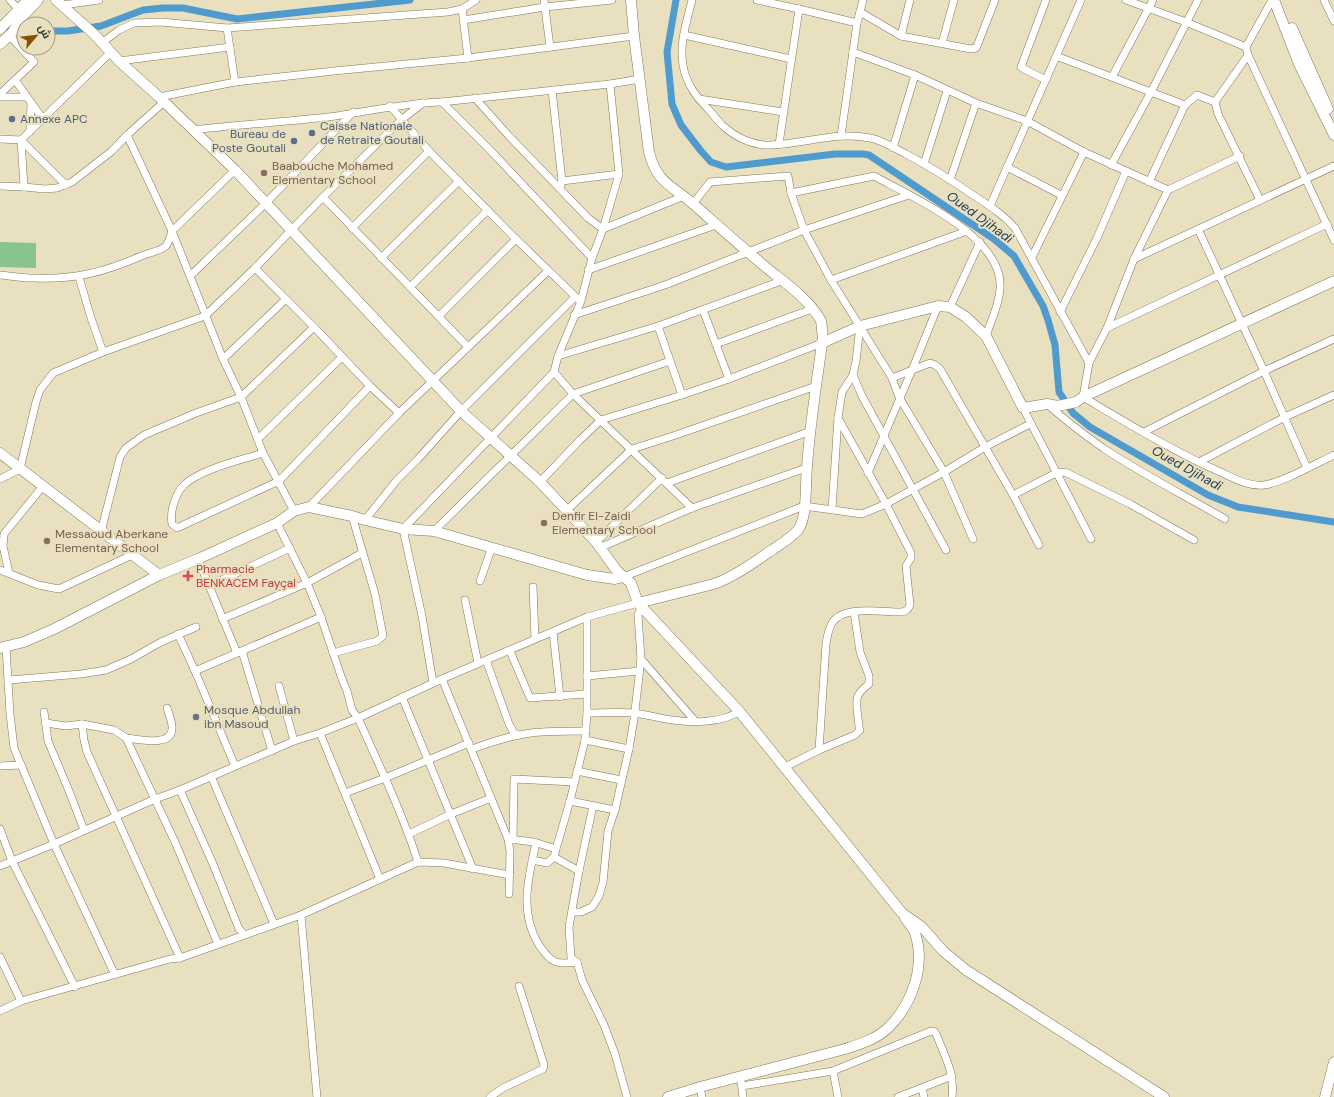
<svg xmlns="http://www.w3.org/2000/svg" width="1334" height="1097" viewBox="0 0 1334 1097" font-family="'DM Sans',Cairo,sans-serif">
	<rect width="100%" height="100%" fill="#e9e0c0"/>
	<!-- green -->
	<path fill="#89c48e" d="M 0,242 L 36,243 L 36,268 L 0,267 Z"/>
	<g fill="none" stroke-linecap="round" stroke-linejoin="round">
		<!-- canal -->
		<g stroke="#4f9bcd" stroke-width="7">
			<path d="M 676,0 L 667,52 L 672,104 L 681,125 L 701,151 L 711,162 L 726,167 L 835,154 L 863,154 L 869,155 L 994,239 L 1014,256 L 1043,306 L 1048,320 L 1055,345 L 1059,392 L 1073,413 L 1090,427 L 1208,495 L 1238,507 L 1334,522"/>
			<path d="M 10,30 L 24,31"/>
			<path d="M 48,31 L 68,31 L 101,26 L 143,10 L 163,8 L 183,8 L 237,19 L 410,0"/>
		</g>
		<!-- street casing -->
		<g stroke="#80785b" stroke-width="8">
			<g id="street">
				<path d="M 10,0 L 19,10"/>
				<path d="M 544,0 L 550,47"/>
				<path d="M 692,0 C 687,21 679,43 683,65 C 686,84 697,98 710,111 C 714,116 718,121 722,125 C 735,137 753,146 771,145 C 804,144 837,131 870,138 C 882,140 894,148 906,154 C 929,166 951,180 973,195 C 988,205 1003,214 1015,228 L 1089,363"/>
				<path d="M 757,0 L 799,9 L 857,23"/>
				<path d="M 1046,0 L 1021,67 L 1024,69 L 1046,80"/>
				<path d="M 1126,0 L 1186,22 L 1246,47"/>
				<path d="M 1324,0 L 1334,21"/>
				<path d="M 63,5 L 99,0"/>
				<path d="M 462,9 L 468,58"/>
				<path d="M 860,12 L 901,36 L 971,49 L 976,48 L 977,46 L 995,0"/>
				<path d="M 463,20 L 545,7 L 612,0"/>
				<path d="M 227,28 L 235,82"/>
				<path d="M 684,35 L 791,59"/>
				<path d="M 901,36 L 910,0"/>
				<path d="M 103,42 L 119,30 L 134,23 L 161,22 L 227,28 L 448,12 L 462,9 L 476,0"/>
				<path d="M 942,43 L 954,0"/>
				<path d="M 853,52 L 915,75 L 976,103 L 1027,121 L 1084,152 L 1168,190"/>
				<path d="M 1248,55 L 1334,240"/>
				<path d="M 1056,56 L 1185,105"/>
				<path d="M 119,61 L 230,47"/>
				<path d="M 1112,77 L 1153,0"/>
				<path d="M 15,80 L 43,119"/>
				<path d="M 552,90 L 562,181 L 560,188"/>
				<path d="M 0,94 L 34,62 L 9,35"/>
				<path d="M 0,97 L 27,97"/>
				<path d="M 159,97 L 235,82 L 334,71 L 468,58 L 634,36"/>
				<path d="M 475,98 L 508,135 L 588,218 L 603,229 L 684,196"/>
				<path d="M 699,99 L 783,112"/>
				<path d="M 442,102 L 490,150 L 592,258 L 581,301 L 558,356 L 554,372 L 573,394 L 692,508"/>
				<path d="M 390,106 L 429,151 L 516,239 L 579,300"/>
				<path d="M 192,130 C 237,125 283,122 328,117 C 366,112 403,103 442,102 L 610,84 L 640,79"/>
				<path d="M 30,131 L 31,103"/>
				<path d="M 127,135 L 172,231 L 223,359 L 241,397 L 263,453 L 294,511"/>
				<path d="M 841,136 L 857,23 L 863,0"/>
				<path d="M 0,139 L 21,140 L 66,185"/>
				<path d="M 21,140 L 111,52"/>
				<path d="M 21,140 L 24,187"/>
				<path d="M 779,144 L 799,9"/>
				<path d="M 893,148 L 915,75"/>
				<path d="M 1240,156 L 1168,190 L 1134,259 L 1107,328 L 1089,363 L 1083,397 C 1127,423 1171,450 1218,471 C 1232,477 1248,487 1264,485 C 1282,483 1317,463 1334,455"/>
				<path d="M 924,164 L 947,91"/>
				<path d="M 1111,165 L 1151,92 L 1198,0"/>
				<path d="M 1007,167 L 1061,195"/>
				<path d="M 950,180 L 976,103"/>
				<path d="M 562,181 L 619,174"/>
				<path d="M 1149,182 L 1185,105 L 1197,95 L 1215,102"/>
				<path d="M 0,186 L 24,187 L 45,189 L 57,188 L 72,182 L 112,151 L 127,135 L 164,102"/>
				<path d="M 323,197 L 468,347"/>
				<path d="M 1260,200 L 1218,114 L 1215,102 L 1248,55 L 1246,47 L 1272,0"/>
				<path d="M 693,204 L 710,182 L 788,176 L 791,193"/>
				<path d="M 990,206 L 1081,0"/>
				<path d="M 352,228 L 429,151"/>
				<path d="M 1198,229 L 1264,371 L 1307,468"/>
				<path d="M 1032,257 L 1084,152"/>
				<path d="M 381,258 L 459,181"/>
				<path d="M 592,258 L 603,229 L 619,174 L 610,84"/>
				<path d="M 1134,259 L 1334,166"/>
				<path d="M 255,268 L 314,327 L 370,386 L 399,413"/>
				<path d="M 588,270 L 716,225"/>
				<path d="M 0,275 C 11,276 22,278 34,278 C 73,280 105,272 141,256 C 148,253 161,251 166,246 C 169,242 170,236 172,231 L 235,170"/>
				<path d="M 190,276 L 266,203 L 353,112"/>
				<path d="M 79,277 L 91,318 L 103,352"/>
				<path d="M 831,280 L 967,231"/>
				<path d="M 410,287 L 488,210"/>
				<path d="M 950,307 L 980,242"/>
				<path d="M 703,310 L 729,379"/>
				<path d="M 1060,312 L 1097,238 L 1126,171"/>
				<path d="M 574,315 L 665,285 L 804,230 L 909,195"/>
				<path d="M 439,316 L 516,239"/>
				<path d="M 658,326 L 682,395"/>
				<path d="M 1107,328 L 1327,224"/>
				<path d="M 716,344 L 812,309"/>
				<path d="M 558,356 L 658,326 L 781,281"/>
				<path d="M 223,359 L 286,299"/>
				<path d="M 853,375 L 862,396 L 946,550"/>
				<path d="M 892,378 L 930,363 L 935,365 L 940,369 L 1013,495 L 1039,545"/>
				<path d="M 1047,404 C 1065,420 1083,434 1103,448 C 1142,474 1184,495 1225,519"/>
				<path d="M 1023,408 L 1091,539"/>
				<path d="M 1144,432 L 1264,371 L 1334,339"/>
				<path d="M 258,439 L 342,357"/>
				<path d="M 263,453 C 242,460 200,469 184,485 C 179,490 176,496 174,503 C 171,511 171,517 172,524 L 177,528 L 279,481 L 370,386"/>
				<path d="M 1199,462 L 1285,417 L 1334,395"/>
				<path d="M 868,473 L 912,370 L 938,306"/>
				<path d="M 0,479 L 20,469 L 36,402 L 40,390 L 53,373 L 103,352 L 205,316 L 255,268 L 323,197 L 401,120 L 423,103"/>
				<path d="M 540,482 L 580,440 L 601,420 L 682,395 L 729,379 L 822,343"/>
				<path d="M 667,483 L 811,431"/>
				<path d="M 1013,495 L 1056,473 L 1065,472 L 1130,504 L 1194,540"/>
				<path d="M 309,507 L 399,413 L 548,271"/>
				<path d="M 832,509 L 838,418 L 842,392 L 853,375 L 856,361 L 860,326"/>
				<path d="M 566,511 L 632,449 L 673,436 L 816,386"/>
				<path d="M 365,520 L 397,480 L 418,459 L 461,411 L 575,297"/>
				<path d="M 277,523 L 307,583 L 321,617 L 342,679 L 347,691 L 352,710 L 358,718 C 379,765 402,812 418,862"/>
				<path d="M 434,531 L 573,394 L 670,361"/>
				<path d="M 101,532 L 120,457 L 126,448 L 144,435 L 196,413 L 241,397 L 314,327"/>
				<path d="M 973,539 L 944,472 L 985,447 L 1030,424"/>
				<path d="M 596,542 L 662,478"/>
				<path d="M 599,548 L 692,508 L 806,468"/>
				<path d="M 198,559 L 237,653"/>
				<path d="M 0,570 L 38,585 L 59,589 L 132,555"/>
				<path d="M 9,573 L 3,546 L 4,534 L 43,486"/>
				<path d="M 623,577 L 804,506 L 862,514 L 886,504 L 944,472 L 899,397 L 892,378 L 831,280 L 804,230 L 791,193 L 874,176 C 912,197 1005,237 1000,289 C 999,305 991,321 986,336"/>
				<path d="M 480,581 L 492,547"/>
				<path d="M 209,586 L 290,548"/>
				<path d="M 533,587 L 535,639"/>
				<path d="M 465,600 L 478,663"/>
				<path d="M 222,619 L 307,583 L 362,553"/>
				<path d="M 553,632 L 560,697"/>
				<path d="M 178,634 L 195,671 L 321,617"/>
				<path d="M 6,647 L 10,714 L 14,748 L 54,844 L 115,975"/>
				<path d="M 242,651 L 272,751"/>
				<path d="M 510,651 L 530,698 L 586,694"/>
				<path d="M 333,653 L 377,641 L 383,636 L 375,594 L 352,516"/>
				<path d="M 641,659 L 695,721"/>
				<path d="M 486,660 L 509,724 L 514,733 L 518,735"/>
				<path d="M 195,671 L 235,766"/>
				<path d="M 587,676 L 639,671"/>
				<path d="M 442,679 L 508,839 L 510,851 L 509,894"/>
				<path d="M 9,680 L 81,674 L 106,670 L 131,659 L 161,642 L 196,627"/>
				<path d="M 433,683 L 422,616 L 403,529 L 554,372"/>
				<path d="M 279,686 L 294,741"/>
				<path d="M 402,697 L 473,869"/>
				<path d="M 44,712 L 48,741 L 69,791 L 84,830"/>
				<path d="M 587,713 C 602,713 618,712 633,713 C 647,714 660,719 673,720 C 691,723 724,723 739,711"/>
				<path d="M 46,723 L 66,726 L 82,724 L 114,730 L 126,738 L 175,842 L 218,944"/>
				<path d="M 82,724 L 84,740 L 87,752 L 180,958"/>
				<path d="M 320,733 L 380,879"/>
				<path d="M 126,738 C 138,739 170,747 172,730 C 173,723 169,715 167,708"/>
				<path d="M 585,740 L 629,749"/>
				<path d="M 472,749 C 494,741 518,733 542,732 C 556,731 571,731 586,731"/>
				<path d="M 819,750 L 826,644 C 827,637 828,630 832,623 C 843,605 882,612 900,612 C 906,612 908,610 910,605 L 906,566 L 911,558 L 911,553 L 886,504 L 838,418"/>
				<path d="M 0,766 L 21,765"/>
				<path d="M 783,768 L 819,750 L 855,735 L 860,730 C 858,725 859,723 858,718 C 856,700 854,695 869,684 L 869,676 L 860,652 L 854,612"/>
				<path d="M 577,771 L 621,780"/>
				<path d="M 211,776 L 274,924"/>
				<path d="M 180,790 L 213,864 L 239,929 L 244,934"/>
				<path d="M 345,793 L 385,778 L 469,743"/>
				<path d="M 570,801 L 615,810"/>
				<path d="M 593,806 L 579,871 L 570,921 L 569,927 L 571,958 L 577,962 L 582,980 L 604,1025 L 615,1054 L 627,1097"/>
				<path d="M 0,829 L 12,861 L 75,987"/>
				<path d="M 409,834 L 451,814 L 491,798"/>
				<path d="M 508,839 L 534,842 L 556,849 L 570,801 L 585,740 L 587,713 L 587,617"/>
				<path d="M 513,840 L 514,779 L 574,782"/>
				<path d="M 536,843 C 528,879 519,912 539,945 C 551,963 556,965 577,962"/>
				<path d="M 556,849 L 554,857 L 579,871"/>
				<path d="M 532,860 L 547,863 L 554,857"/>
				<path d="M 0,866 L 54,844 L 155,799 L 180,790 L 294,741 L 320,733 L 358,718 L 442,679 L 587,617 L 638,603"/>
				<path d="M 572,912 L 581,912 L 592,907 L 599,896 L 603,882 L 608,831 L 615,810 L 629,749 L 634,719 L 641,659 L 638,615 L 642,606"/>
				<path d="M 301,915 L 317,1097"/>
				<path d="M 0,957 L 21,1001"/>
				<path d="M 0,1011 L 21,1001 L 170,959 L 180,958 L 301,915 L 418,862 L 444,863 L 510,875"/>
				<path d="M 833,1071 L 838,1097"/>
				<path d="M 741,1081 L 743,1097"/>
				<path d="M 742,1086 L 833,1071 L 931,1031 L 935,1032 L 937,1036 C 945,1057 955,1073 952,1097"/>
				<path d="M 700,1087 L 702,1097"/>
				<path d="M 922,1088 L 924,1097"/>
				<path d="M 490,1097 L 503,1088 L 543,1069 L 544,1065 L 519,986"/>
				<path d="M 898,1097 L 952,1076"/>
			</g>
		</g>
		<!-- secondary casing -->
		<g stroke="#80785b" stroke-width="11">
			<g id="secondary">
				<path d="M 56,0 L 94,34 L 119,61 L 159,97 L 235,170 L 461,411 L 540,482 L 596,542 L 617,571 L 631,583 L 638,603 L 739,711 L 902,913 L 922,927 L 943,951 L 966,970 L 1164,1097"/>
				<path d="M 631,0 L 634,36 L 649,152 C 656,181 670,185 691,202 C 715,223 738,244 762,264 C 782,281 806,296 820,319 C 823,324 821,331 823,337 C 817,380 810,423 807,467 C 805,483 808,516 798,530 C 791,538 781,544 772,550 C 753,563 735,576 714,584 L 638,603"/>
				<path d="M 1274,0 L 1299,64 L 1334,135"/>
				<path d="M 1292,28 L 1328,109"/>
				<path d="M 0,29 L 28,0"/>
				<path d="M 0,44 L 12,33 L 21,18 L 38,0"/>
				<path d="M 822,343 L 860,326 L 938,306 L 950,307 L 966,317 L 986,336 L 1023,408 L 1047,404 L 1058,406 L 1076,402 L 1083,397 L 1334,281"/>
				<path d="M 0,453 L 159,575"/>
				<path d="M 0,648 L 24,642 L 54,629 L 159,575 L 198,559 L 277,523 L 294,511 L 309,507 L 352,516 L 365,520 L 403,529 L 434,531 L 587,575 L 615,579 L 623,577"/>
				<path d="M 668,1097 L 700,1087 L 845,1049 C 860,1044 877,1039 889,1027 C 912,1004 926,966 915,933 C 913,928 908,922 905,918"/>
				<path d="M 1325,1097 L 1334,1062"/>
			</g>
		</g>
		<!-- street -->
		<use href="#street" stroke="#fff" stroke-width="7"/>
		<!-- secondary -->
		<use href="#secondary" stroke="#fff" stroke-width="10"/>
	</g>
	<!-- markers -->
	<g fill="#5c6f8a" stroke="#e9e0c0" stroke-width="1.5">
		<circle cx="12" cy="119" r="4"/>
		<circle cx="312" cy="133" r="4"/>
		<circle cx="294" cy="141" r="4"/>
	</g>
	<g fill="#8d6e63" stroke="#e9e0c0" stroke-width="1.5">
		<circle cx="264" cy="173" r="4"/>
		<circle cx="544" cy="523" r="4"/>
		<circle cx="47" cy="541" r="4"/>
	</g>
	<path fill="#e0444e" stroke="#e9e0c0" stroke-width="1.5" d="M186 570h4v4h4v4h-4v4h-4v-4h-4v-4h4z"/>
	<circle fill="#6b7280" stroke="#e9e0c0" stroke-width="1.5" cx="196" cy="717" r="4"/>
	<g text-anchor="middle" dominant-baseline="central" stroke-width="4" stroke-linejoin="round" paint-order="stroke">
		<!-- service labels -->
		<g font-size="12" fill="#4e5e75" stroke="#e9e0c0" text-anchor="start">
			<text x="20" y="119">Annexe APC</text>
			<text x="320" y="126">Caisse Nationale<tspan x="320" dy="14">de Retraite Goutali</tspan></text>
			<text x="286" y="134" text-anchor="end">Bureau de<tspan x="286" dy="14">Poste Goutali</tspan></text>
		</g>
		<!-- education labels -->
		<g font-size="12" fill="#785e54" stroke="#e9e0c0" text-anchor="start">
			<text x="272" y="166">Baabouche Mohamed<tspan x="272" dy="14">Elementary School</tspan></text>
			<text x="552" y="516">Denfir El-Zaidi<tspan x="552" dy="14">Elementary School</tspan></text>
			<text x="55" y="534">Messaoud Aberkane<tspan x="55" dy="14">Elementary School</tspan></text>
		</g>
		<!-- health labels -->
		<g font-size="12" fill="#be3a42" stroke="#e9e0c0" text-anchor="start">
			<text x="196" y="569">Pharmacie<tspan x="196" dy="14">BENKACEM Fayçal</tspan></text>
		</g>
		<!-- worship labels -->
		<g font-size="12" fill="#5b616d" stroke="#e9e0c0" text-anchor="start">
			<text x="204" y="710">Mosque Abdullah<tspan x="204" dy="14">ibn Masoud</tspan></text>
		</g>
		<!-- water labels -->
		<g font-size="13" font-style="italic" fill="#1b3c51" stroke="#e9e0c0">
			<text transform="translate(980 217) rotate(36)">Oued Djihadi</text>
			<text transform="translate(1187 468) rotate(29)">Oued Djihadi</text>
		</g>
	</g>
	<!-- north arrow -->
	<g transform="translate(36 36) rotate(62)"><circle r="19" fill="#e9e0c0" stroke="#a49d85"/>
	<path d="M0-3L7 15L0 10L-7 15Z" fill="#875200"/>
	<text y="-6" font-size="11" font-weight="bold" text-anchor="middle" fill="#3c392c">ش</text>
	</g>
</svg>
